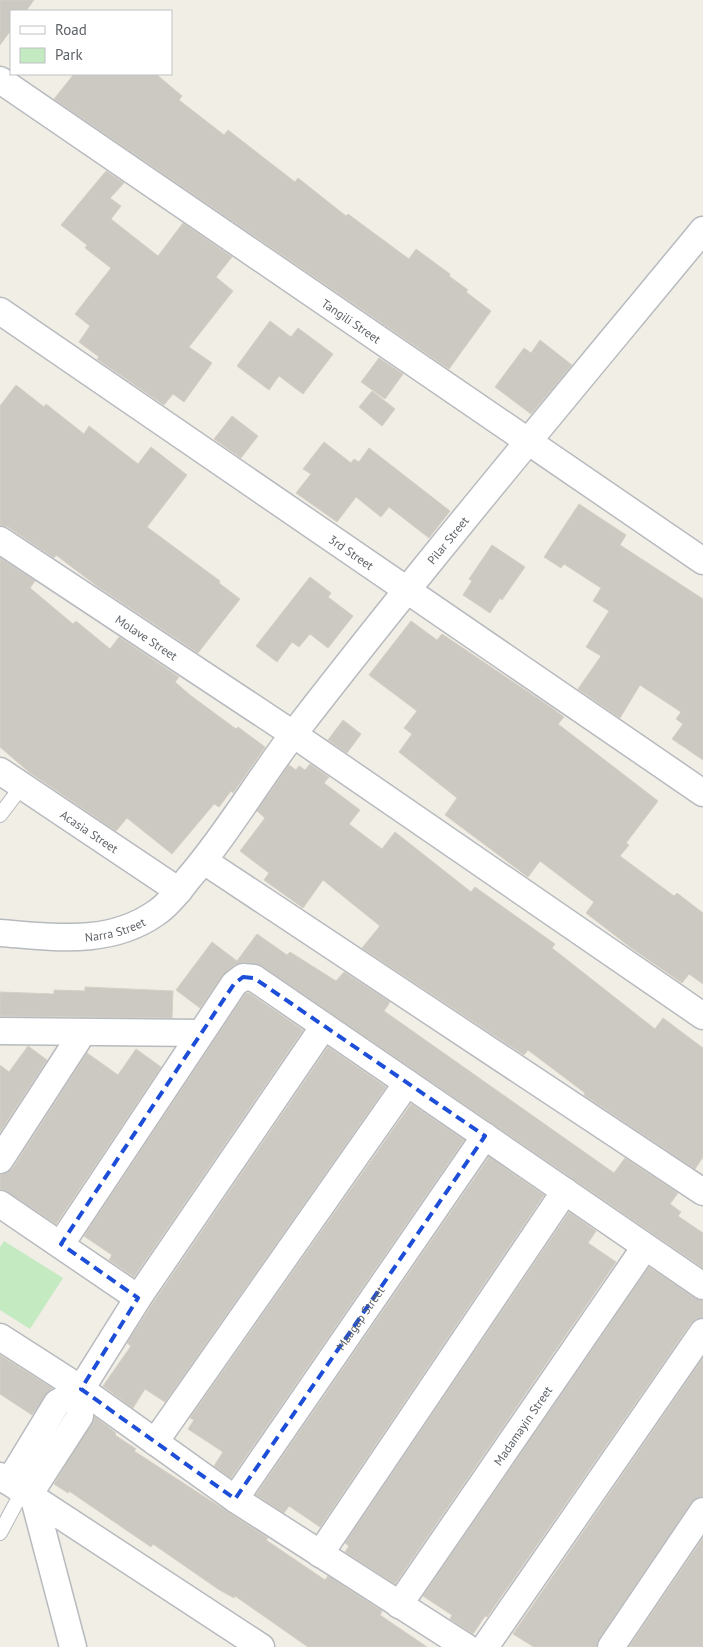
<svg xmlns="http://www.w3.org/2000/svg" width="703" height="1647" viewBox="0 0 703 1647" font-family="'PT Sans',sans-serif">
	<rect width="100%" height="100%" fill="#f1eee6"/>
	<!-- green -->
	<path fill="#c4eac2" d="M 4,1241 L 63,1278 L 30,1329 L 0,1310 L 0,1247 Z"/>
	<!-- building -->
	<g fill="#ccc9c3" stroke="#d6cfc4">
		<path d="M 0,0 L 34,0 L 26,11 L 11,11 L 11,30 L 0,45 Z"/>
		<path d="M 74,74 L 156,74 L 182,96 L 179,100 L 224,135 L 228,130 L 295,182 L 298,178 L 346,216 L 348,214 L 409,259 L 416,249 L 450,274 L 449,276 L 468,290 L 466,292 L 491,311 L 449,369 L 54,99 Z"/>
		<path d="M 106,171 L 124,183 L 110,198 L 121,206 L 111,219 L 158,256 L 183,223 L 232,257 L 216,277 L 233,291 L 189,347 L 212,363 L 184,402 L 173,394 L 164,405 L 97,359 L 99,357 L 79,342 L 90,326 L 75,314 L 111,268 L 85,248 L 87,245 L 61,225 Z"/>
		<path d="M 270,321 L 291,337 L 298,328 L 333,354 L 303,394 L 279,376 L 269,390 L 237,366 Z"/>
		<path d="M 540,340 L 572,365 L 531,414 L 495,387 L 524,348 L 531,353 Z"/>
		<path d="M 379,358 L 403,374 L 385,399 L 361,382 Z"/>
		<path d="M 16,385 L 44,407 L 46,404 L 84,434 L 89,426 L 138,464 L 151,447 L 187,475 L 147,527 L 220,581 L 219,583 L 240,599 L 198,653 L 97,586 L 56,555 L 54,558 L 8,527 L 0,525 L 0,406 Z"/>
		<path d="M 372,391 L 395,409 L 382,426 L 359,407 Z"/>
		<path d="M 232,416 L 258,436 L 241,458 L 214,439 Z"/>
		<path d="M 324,442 L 351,463 L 354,459 L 359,462 L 369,448 L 450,511 L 429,538 L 389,507 L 381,517 L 356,497 L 337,522 L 296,493 L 311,474 L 303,469 Z"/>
		<path d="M 579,504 L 626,535 L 620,545 L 703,599 L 703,760 L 672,739 L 683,724 L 676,719 L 681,712 L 640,685 L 620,718 L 578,689 L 601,656 L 586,647 L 609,611 L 593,601 L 601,588 L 564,564 L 561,568 L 544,557 Z"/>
		<path d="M 492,545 L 525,567 L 502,600 L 500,598 L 490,613 L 463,595 L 472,581 L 469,579 Z"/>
		<path d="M 0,558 L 35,581 L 30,588 L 73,624 L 76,621 L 110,649 L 119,637 L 179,677 L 175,682 L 190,695 L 236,729 L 238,727 L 265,747 L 233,793 L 231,791 L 219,807 L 214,804 L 172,854 L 127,818 L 116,831 L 29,772 L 0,747 Z"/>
		<path d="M 310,577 L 331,593 L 328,597 L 353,616 L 328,648 L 310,634 L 299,647 L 292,642 L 277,662 L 256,646 Z"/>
		<path d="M 411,621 L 437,640 L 442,634 L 552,708 L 564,717 L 558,724 L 658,801 L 626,843 L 629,845 L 620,856 L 674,896 L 677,893 L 703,913 L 703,984 L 689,974 L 682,983 L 630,947 L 586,913 L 594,902 L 540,861 L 528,877 L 445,815 L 457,798 L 399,752 L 412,734 L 404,728 L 417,711 L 369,675 Z"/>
		<path d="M 343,720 L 361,734 L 347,753 L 328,740 Z"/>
		<path d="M 310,764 L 329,777 L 324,783 L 360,810 L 349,824 L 382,849 L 395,832 L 471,892 L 475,887 L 555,944 L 552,948 L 655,1029 L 663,1018 L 703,1048 L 703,1157 L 695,1169 L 584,1095 L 585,1093 L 528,1050 L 524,1055 L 362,948 L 380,926 L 323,880 L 303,908 L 264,880 L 269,873 L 240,851 L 265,818 L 257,811 L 289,765 L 296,770 L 299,766 L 305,770 Z"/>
		<path d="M 257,934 L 287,955 L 290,952 L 336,981 L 344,972 L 390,1002 L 384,1011 L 614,1173 L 625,1158 L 678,1193 L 670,1204 L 681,1212 L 678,1216 L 703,1233 L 703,1268 L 262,966 L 244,962 L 234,965 L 222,976 L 200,1008 L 176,990 L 212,942 L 237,961 Z"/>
		<path d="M 85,987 L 173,991 L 172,1018 L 0,1016 L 0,992 L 54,994 L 54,990 L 85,991 Z"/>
		<path d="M 249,993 L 303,1030 L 134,1277 L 109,1260 L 112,1255 L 84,1236 L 245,994 Z"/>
		<path d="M 28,1046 L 47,1060 L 0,1132 L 0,1065 L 9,1072 Z"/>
		<path d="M 328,1047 L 386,1087 L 165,1402 L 145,1389 L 133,1408 L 103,1386 L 131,1346 L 127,1343 L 151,1306 Z"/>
		<path d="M 136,1049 L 161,1067 L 56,1224 L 8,1192 L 0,1189 L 0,1175 L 7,1173 L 13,1168 L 87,1053 L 118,1075 Z"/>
		<path d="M 411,1104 L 464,1140 L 231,1478 L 214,1466 L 223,1452 L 188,1429 L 194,1420 L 190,1418 Z"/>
		<path d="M 489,1157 L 544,1195 L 320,1527 L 289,1506 L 284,1513 L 256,1495 Z"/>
		<path d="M 569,1212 L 596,1231 L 588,1243 L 616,1262 L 395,1584 L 345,1552 L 349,1546 L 345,1543 Z"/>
		<path d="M 649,1267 L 695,1298 L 703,1301 L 703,1317 L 696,1319 L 691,1323 L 487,1617 L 485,1616 L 473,1634 L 450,1619 L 452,1615 L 423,1596 Z"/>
		<path d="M 0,1355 L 52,1388 L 32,1415 L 0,1394 Z"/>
		<path d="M 703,1358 L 703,1496 L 696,1498 L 691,1503 L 599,1639 L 596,1647 L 534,1647 L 513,1634 Z"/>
		<path d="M 95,1417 L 116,1433 L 115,1435 L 136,1449 L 134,1451 L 268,1538 L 266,1540 L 325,1580 L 328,1576 L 382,1611 L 380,1615 L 427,1647 L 308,1647 L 235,1596 L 234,1598 L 218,1589 L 153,1544 L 151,1547 L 69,1491 L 68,1493 L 54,1484 Z"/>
		<path d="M 703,1538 L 703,1647 L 629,1647 Z"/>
	</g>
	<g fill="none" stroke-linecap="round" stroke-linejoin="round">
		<!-- service casing -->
		<g stroke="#b7babe" stroke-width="16">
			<g id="service">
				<path d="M 0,815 L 22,786"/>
				<path d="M 0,1533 L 22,1492"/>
			</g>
		</g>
		<!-- minor casing -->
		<g stroke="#b7babe" stroke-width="29">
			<g id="minor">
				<path id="s1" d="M 0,80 L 703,561"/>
				<path id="s2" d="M 0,311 L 703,793"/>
				<path id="s3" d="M 0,540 L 293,734 L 703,1016"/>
				<path id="s4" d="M 0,771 L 179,891"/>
				<path d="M 204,861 L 703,1192"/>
				<path id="s5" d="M 0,933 C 54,937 109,946 156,913 C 168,905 179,891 188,879 C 228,833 258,780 295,732 C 427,561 566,396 703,230"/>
				<path d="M 0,1031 L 201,1033"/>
				<path d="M 0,1160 L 83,1032"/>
				<path d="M 0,1204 L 138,1298"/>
				<path d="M 61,1244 L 234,984 L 243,977 L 254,978 L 703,1286"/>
				<path d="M 0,1337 L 81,1389 L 235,1499 L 466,1647"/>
				<path d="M 155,1442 L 407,1083"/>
				<path d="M 0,1476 L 261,1647"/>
				<path d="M 9,1482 L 57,1403 L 81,1389 L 138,1298 L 324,1026"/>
				<path d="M 29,1495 L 80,1416 L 81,1389"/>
				<path d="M 34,1499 L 73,1647"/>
				<path id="s6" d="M 235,1499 L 485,1136"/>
				<path d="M 320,1554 L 565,1191"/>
				<path id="s7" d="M 399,1605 L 645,1247"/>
				<path d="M 485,1647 L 703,1332"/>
				<path d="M 611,1647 L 703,1511"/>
			</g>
		</g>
		<!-- service -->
		<use href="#service" stroke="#fff" stroke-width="14"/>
		<!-- minor -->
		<use href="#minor" stroke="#fff" stroke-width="26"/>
	</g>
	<!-- marked area -->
	<path fill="none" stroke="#1d4ed8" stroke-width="4" stroke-dasharray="10 6" stroke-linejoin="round" d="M 243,977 L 254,978 L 485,1136 L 235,1499 L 81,1389 L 138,1298 L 61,1244 L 234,984 Z"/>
	<g text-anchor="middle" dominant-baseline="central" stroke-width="4" stroke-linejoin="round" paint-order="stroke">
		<!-- street labels -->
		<g font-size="12" fill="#5e6368" stroke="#fff">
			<text stroke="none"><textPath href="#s1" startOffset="426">Tangili Street</textPath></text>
			<text stroke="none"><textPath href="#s5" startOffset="635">Pilar Street</textPath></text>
			<text stroke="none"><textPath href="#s2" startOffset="426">3rd Street</textPath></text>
			<text stroke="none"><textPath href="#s3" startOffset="176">Molave Street</textPath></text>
			<text stroke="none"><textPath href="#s4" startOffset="108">Acasia Street</textPath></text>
			<text stroke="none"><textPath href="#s5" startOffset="116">Narra Street</textPath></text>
			<text stroke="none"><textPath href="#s6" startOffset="220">Maagap Street</textPath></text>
			<text stroke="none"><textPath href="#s7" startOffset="218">Madamayin Street</textPath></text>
		</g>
	</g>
	<!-- legend -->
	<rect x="10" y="10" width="162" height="65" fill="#ffffff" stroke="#bfc1c3"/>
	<rect x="20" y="26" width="25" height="8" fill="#ffffff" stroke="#bfc1c3"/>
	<text x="55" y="35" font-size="15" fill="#5e6368">Road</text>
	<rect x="20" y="48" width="25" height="15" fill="#c4eac2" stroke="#bfc1c3"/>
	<text x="55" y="60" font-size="15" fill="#5e6368">Park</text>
</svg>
